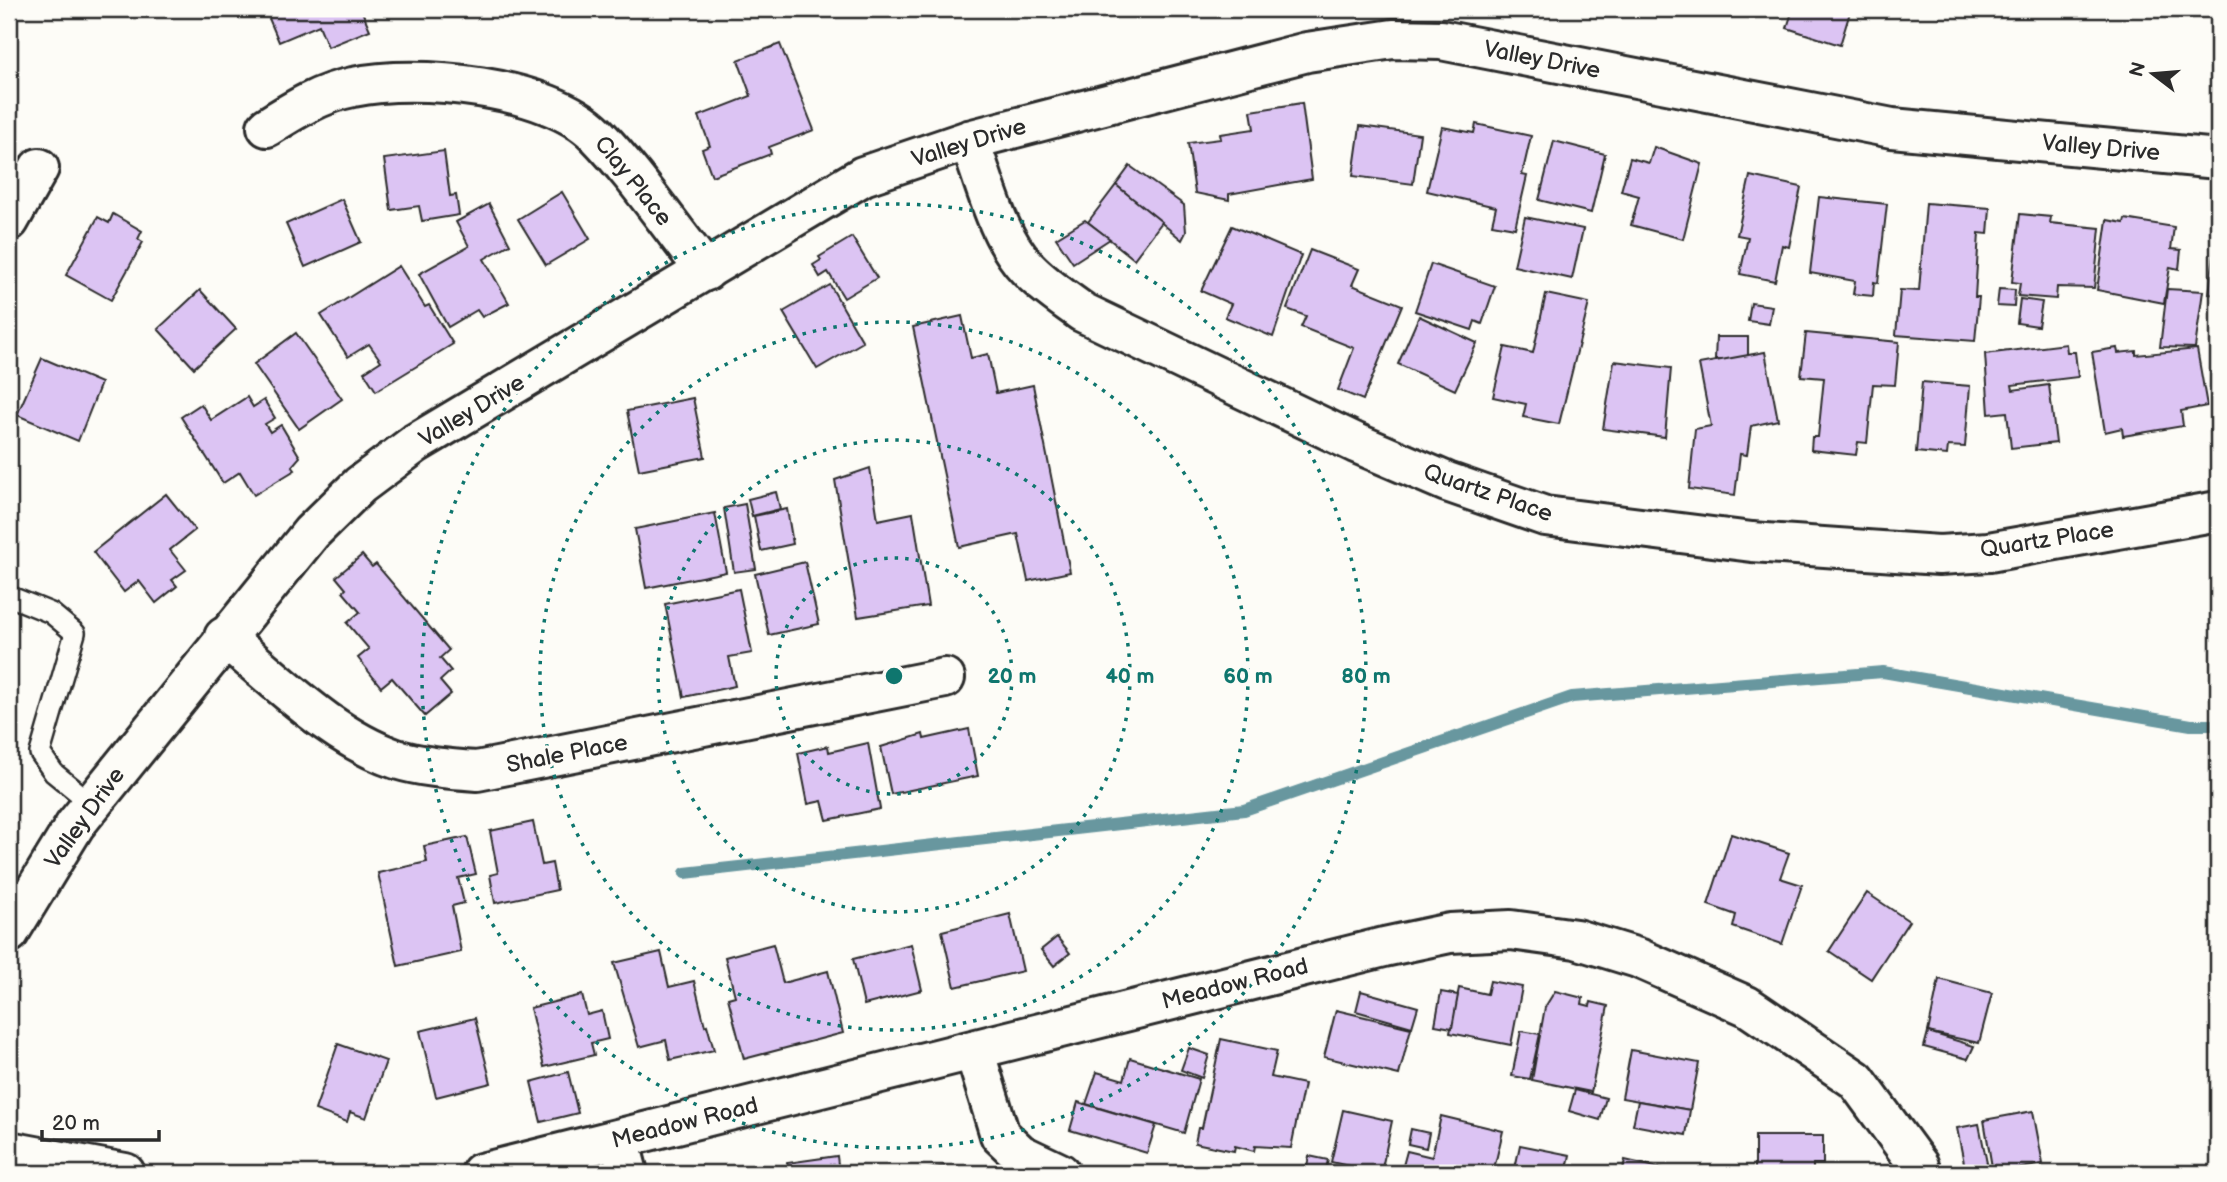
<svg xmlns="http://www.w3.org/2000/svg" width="2227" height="1182" viewBox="0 0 2227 1182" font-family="'Balsamiq Sans',sans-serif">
	<rect width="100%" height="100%" fill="#fdfcf7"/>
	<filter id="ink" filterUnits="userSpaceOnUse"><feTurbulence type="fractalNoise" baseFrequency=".0143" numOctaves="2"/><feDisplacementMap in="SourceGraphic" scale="14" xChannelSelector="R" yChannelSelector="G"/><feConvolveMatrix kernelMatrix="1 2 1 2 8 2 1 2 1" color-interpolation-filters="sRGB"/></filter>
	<g filter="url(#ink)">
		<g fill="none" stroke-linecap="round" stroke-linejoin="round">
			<!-- stream -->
			<path stroke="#68979f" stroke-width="12" d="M 685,873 L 1244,810 L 1572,697 L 1883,672 L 2191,725 L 2218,725"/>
		</g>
		<!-- building -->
		<g fill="#dcc4f3" stroke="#2b2b2b" stroke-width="2">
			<path d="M 265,9 L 361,9 L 370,30 L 328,47 L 319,25 L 279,42 Z"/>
			<path d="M 1793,9 L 1851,9 L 1840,45 L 1787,28 Z"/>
			<path d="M 780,44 L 814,130 L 769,147 L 771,154 L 712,176 L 702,149 L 710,146 L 699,116 L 751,96 L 738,60 Z"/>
			<path d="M 1302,103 L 1312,179 L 1229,194 L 1229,200 L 1195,193 L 1188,143 L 1221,139 L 1220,134 L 1254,129 L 1251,111 Z"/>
			<path d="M 1476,124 L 1531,136 L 1522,175 L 1527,176 L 1515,228 L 1492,224 L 1496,207 L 1427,191 L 1442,127 L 1474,133 Z"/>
			<path d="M 1360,126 L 1420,134 L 1413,184 L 1353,176 Z"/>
			<path d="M 1554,141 L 1605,154 L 1591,213 L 1539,200 Z"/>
			<path d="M 1654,147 L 1702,164 L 1683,239 L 1631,225 L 1639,196 L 1621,191 L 1630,158 L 1649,163 Z"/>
			<path d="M 444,151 L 450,196 L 456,195 L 459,215 L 422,221 L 419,206 L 391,210 L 384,159 Z"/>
			<path d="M 1130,166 L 1184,205 L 1186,232 L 1182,240 L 1116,185 Z"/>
			<path d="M 1750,176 L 1801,187 L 1789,247 L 1782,245 L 1775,281 L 1740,274 L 1748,237 L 1737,235 Z"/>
			<path d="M 1116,185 L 1162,222 L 1134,259 L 1088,222 Z"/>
			<path d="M 562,192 L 590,239 L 546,265 L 518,219 Z"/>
			<path d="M 1819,197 L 1887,204 L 1878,283 L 1874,282 L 1873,296 L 1853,294 L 1855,281 L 1810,273 Z"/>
			<path d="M 342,199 L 361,242 L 305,267 L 286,224 Z"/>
			<path d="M 1926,203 L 1990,208 L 1988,234 L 1979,233 L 1975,297 L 1979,297 L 1975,341 L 1896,335 L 1900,290 L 1919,291 Z"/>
			<path d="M 489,204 L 510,244 L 484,259 L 509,303 L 482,317 L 477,310 L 448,327 L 419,274 L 469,246 L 456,222 Z"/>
			<path d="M 113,214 L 142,231 L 138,239 L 143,242 L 111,300 L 66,275 L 98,217 L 109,223 Z"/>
			<path d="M 2020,214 L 2051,217 L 2050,223 L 2100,228 L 2094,288 L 2057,287 L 2056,299 L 2018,296 L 2020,283 L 2012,282 Z"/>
			<path d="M 1525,217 L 1583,229 L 1572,279 L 1514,266 Z"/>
			<path d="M 2125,219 L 2174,227 L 2171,249 L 2181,250 L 2179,269 L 2170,267 L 2164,303 L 2097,290 L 2107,220 L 2124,223 Z"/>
			<path d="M 1085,220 L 1110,239 L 1073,263 L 1056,238 Z"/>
			<path d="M 2218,221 L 2218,295 L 2209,294 Z"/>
			<path d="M 1232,226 L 1301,255 L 1273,337 L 1225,317 L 1231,304 L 1201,291 Z"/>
			<path d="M 852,237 L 877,278 L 844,298 L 828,272 L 820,277 L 813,265 L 821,260 L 819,257 Z"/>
			<path d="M 1310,250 L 1359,269 L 1352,285 L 1402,305 L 1363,400 L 1338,390 L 1354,348 L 1301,327 L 1306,316 L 1287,309 Z"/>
			<path d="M 1431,264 L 1495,286 L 1482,324 L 1475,321 L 1472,330 L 1415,311 Z"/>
			<path d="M 399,266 L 425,307 L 429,305 L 453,344 L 376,391 L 364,372 L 381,361 L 369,344 L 348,357 L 321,315 Z"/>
			<path d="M 830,285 L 863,342 L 817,369 L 783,312 Z"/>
			<path d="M 1999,289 L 2015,290 L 2014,307 L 1997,306 Z"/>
			<path d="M 2167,289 L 2203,291 L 2195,348 L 2160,347 Z"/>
			<path d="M 200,290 L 236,329 L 194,368 L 158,329 Z"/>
			<path d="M 1546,294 L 1589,303 L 1559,424 L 1523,417 L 1526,404 L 1493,397 L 1505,347 L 1533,353 Z"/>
			<path d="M 2020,299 L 2042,302 L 2038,326 L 2017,323 Z"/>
			<path d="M 1751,303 L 1772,306 L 1769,324 L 1748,321 Z"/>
			<path d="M 962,316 L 971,358 L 988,354 L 996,393 L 1033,385 L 1070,572 L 1028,581 L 1018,534 L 959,547 L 913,327 Z"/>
			<path d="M 1419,316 L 1477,343 L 1455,390 L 1398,364 Z"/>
			<path d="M 296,333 L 342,399 L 299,429 L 254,364 Z"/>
			<path d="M 1806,333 L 1899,342 L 1895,385 L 1873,384 L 1867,443 L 1858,442 L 1856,455 L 1811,450 L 1812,437 L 1818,437 L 1824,378 L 1801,376 Z"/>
			<path d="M 1716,337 L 1748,337 L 1748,360 L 1715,360 Z"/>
			<path d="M 2066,344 L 2067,352 L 2075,352 L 2078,377 L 2012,385 L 2013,390 L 2049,385 L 2056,443 L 2011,448 L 2007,412 L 1989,414 L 1985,354 Z"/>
			<path d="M 2117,348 L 2118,353 L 2136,351 L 2136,355 L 2197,349 L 2207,406 L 2181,411 L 2183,426 L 2123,436 L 2122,428 L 2105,432 L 2092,352 Z"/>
			<path d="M 1765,352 L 1778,420 L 1751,426 L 1747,455 L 1740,454 L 1735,495 L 1689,489 L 1695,429 L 1711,426 L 1699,364 Z"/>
			<path d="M 42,358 L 101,383 L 78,441 L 17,415 Z"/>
			<path d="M 1614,361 L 1671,368 L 1665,437 L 1603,429 Z"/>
			<path d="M 1922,382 L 1970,386 L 1965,447 L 1948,446 L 1947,455 L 1916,452 Z"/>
			<path d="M 247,397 L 253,407 L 264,400 L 275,418 L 265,424 L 270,432 L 281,425 L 300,457 L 292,466 L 295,470 L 254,495 L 240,472 L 223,483 L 181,417 L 201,404 L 211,420 Z"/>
			<path d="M 693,398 L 705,457 L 639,470 L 627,411 Z"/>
			<path d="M 870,468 L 878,520 L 913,513 L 928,606 L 858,617 L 835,480 Z"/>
			<path d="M 776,492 L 780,509 L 752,516 L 748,499 Z"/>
			<path d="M 166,494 L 195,530 L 170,550 L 186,570 L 172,580 L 177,586 L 156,603 L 139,581 L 124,592 L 93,552 Z"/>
			<path d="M 745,504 L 756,569 L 734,572 L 724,508 Z"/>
			<path d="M 787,509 L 793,544 L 761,551 L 754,516 Z"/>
			<path d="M 715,513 L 726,572 L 646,588 L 635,529 Z"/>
			<path d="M 362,555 L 372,567 L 376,564 L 449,650 L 440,658 L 451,671 L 440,681 L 451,694 L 425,716 L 392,678 L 381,687 L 358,658 L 369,649 L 347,623 L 360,612 L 343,592 L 346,589 L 336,577 Z"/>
			<path d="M 805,562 L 819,624 L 769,635 L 755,574 Z"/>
			<path d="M 739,589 L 752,653 L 729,657 L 735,686 L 684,697 L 665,604 Z"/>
			<path d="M 969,729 L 978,776 L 891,794 L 881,747 L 923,734 L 924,739 Z"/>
			<path d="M 868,743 L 880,809 L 827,820 L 822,801 L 808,804 L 798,753 L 828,746 L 829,752 Z"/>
			<path d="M 533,822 L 542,865 L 552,863 L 557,890 L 495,903 L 490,875 L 498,873 L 490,831 Z"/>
			<path d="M 1731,834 L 1789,853 L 1780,878 L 1802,885 L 1782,944 L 1733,927 L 1736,915 L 1708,905 Z"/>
			<path d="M 467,837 L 476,874 L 458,878 L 464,903 L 452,906 L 461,952 L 398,966 L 378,873 L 427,862 L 424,846 Z"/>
			<path d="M 1867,893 L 1909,921 L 1871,979 L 1829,951 Z"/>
			<path d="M 1010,914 L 1023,971 L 955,987 L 942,931 Z"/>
			<path d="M 1057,937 L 1070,953 L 1054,966 L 1041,950 Z"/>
			<path d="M 773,944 L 783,983 L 828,971 L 843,1033 L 744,1059 L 728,998 L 735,996 L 725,957 Z"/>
			<path d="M 911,944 L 922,990 L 864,1005 L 853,959 Z"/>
			<path d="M 661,952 L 669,987 L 694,981 L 705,1026 L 707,1025 L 714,1050 L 670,1060 L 666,1040 L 639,1047 L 614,963 Z"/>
			<path d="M 1939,979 L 1992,993 L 1979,1043 L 1928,1032 Z"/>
			<path d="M 1490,981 L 1522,987 L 1511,1045 L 1450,1033 L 1459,988 L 1487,994 Z"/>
			<path d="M 1361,991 L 1418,1007 L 1412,1027 L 1356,1011 Z"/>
			<path d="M 1555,991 L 1583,998 L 1582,1004 L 1590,1006 L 1591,1002 L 1608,1006 L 1591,1092 L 1532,1080 L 1545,1007 Z"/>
			<path d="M 1441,992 L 1458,995 L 1452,1028 L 1435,1025 Z"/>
			<path d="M 582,995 L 587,1015 L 602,1011 L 608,1039 L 591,1043 L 594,1055 L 544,1067 L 530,1008 Z"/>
			<path d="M 1336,1010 L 1411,1028 L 1399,1075 L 1324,1057 Z"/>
			<path d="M 475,1018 L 491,1083 L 436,1097 L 420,1031 Z"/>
			<path d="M 1521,1031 L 1540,1034 L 1530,1079 L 1512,1076 Z"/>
			<path d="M 1928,1032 L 1974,1046 L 1968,1059 L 1924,1047 Z"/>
			<path d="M 1221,1039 L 1277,1051 L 1271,1077 L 1304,1084 L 1291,1148 L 1255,1146 L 1254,1151 L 1235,1146 L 1234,1151 L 1195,1143 L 1198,1128 L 1202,1128 Z"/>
			<path d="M 338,1044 L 386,1061 L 366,1118 L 350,1112 L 347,1122 L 315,1110 Z"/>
			<path d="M 1189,1048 L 1209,1055 L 1202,1078 L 1181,1070 Z"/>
			<path d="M 1631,1050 L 1699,1063 L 1690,1110 L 1622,1098 Z"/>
			<path d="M 1130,1058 L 1199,1079 L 1184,1133 L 1086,1104 L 1097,1072 L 1124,1080 Z"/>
			<path d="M 568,1072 L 578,1113 L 541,1122 L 531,1082 Z"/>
			<path d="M 1575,1090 L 1606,1098 L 1600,1120 L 1569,1111 Z"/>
			<path d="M 1638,1101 L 1690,1110 L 1686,1135 L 1633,1125 Z"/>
			<path d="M 1078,1102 L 1156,1125 L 1147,1153 L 1070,1130 Z"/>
			<path d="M 1343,1110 L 1392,1121 L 1381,1173 L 1331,1162 Z"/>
			<path d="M 2033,1111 L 2043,1164 L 1993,1173 L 1984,1120 Z"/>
			<path d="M 1441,1116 L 1503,1131 L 1493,1173 L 1401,1173 L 1407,1151 L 1432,1157 Z"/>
			<path d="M 1979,1124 L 1989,1173 L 1966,1173 L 1957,1128 Z"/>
			<path d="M 1411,1129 L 1429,1133 L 1426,1148 L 1408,1144 Z"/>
			<path d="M 1755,1136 L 1823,1136 L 1823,1164 L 1813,1164 L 1813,1173 L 1755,1173 Z"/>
			<path d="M 1520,1145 L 1570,1155 L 1566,1173 L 1514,1173 Z"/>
			<path d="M 837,1156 L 839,1173 L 788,1173 L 787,1163 Z"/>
			<path d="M 1309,1156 L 1328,1160 L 1325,1173 L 1306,1173 Z"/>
			<path d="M 1625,1160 L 1673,1171 L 1672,1173 L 1622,1173 Z"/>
			<path d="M 944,1166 L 946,1173 L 928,1173 L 927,1170 Z"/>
		</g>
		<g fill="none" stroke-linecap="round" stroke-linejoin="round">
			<!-- lane casing -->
			<g stroke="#2b2b2b" stroke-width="24">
				<path id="lane" d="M 9,596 L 51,613 L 75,633 L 40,753 L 54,773 L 92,804"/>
			</g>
			<!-- street casing -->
			<g stroke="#2b2b2b" stroke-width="44">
				<g id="street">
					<path d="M 267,127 C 294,110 321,93 353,87 C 416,73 549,86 596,134 C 634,173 671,228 706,271"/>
					<path d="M 969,140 C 985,181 996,235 1027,268 C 1043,285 1063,298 1082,312 L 1356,443 L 1447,482 L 1545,516 L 1752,542 L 1939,555 L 1989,552 L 2218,511"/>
					<path d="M 9,221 L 39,168"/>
					<path d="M 224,637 C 277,680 331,737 396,759 C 422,767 449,769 477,771 L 945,678"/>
					<path d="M 9,933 L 75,825 L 311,533 L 360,485 L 416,443 L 863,176 L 969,140 L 1307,52 L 1393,39 L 1441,40 L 1892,128 L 2218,159"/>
					<path d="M 974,1050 L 1000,1135 L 1020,1154 L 1060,1173"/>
					<path d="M 619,1139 L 628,1173"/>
					<path d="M 9,1151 L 125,1173"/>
					<path d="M 481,1173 L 1384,947 L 1450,933 L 1511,930 L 1576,939 L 1638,958 L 1747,1006 L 1856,1080 L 1919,1166 L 1921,1173"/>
				</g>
			</g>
			<!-- lane -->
			<use href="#lane" stroke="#fdfcf7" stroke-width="19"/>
			<!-- street -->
			<use href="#street" stroke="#fdfcf7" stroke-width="38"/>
		</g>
	</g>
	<!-- distance rings -->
	<g fill="none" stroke="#0f766e" stroke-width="3.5" stroke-dasharray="3.5 7">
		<circle cx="894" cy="676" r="118"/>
		<circle cx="894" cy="676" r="236"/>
		<circle cx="894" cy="676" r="354"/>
		<circle cx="894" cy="676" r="472"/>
	</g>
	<g text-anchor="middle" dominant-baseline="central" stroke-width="6" stroke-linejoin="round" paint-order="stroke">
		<!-- street labels -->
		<g font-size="23" fill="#2b2b2b" stroke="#fdfcf7">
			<text transform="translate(1542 60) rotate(11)">Valley Drive</text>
			<text transform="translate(969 143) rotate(-17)">Valley Drive</text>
			<text transform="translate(2101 148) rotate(5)">Valley Drive</text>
			<text transform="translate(633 181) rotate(51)">Clay Place</text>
			<text transform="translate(472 411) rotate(-31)">Valley Drive</text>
			<text transform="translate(1488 493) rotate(19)">Quartz Place</text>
			<text transform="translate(2047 540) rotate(-9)">Quartz Place</text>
			<text transform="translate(567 754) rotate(-11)">Shale Place</text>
			<text transform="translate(85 818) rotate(-54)">Valley Drive</text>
			<text transform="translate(1235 984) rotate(-14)">Meadow Road</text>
			<text transform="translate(685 1123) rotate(-14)">Meadow Road</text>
		</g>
	</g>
	<circle cx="894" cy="676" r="10" fill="#0f766e" stroke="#fdfcf7" stroke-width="3.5"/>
	<g font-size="21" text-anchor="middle" font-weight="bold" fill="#0f766e" stroke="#fdfcf7" stroke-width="6" stroke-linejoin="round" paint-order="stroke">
		<text x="1012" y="683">20 m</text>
		<text x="1130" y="683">40 m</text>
		<text x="1248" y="683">60 m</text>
		<text x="1366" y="683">80 m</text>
	</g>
	<!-- margin -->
	<rect width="2227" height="1182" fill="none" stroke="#fdfcf7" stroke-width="35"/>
	<rect x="18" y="18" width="2192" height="1147" fill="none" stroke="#2b2b2b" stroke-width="2.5" filter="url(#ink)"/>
	<!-- north arrow -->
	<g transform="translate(2153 74) rotate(286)" stroke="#fdfcf7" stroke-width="5" paint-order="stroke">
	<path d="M0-5L12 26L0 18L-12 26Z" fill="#2b2b2b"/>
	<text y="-10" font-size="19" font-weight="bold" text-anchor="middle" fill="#2b2b2b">N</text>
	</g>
	<!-- scale -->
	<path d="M42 1130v10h117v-10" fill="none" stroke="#2b2b2b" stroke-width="3.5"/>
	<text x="52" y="1130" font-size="21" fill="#2b2b2b" stroke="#fdfcf7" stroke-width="5" paint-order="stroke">20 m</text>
</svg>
